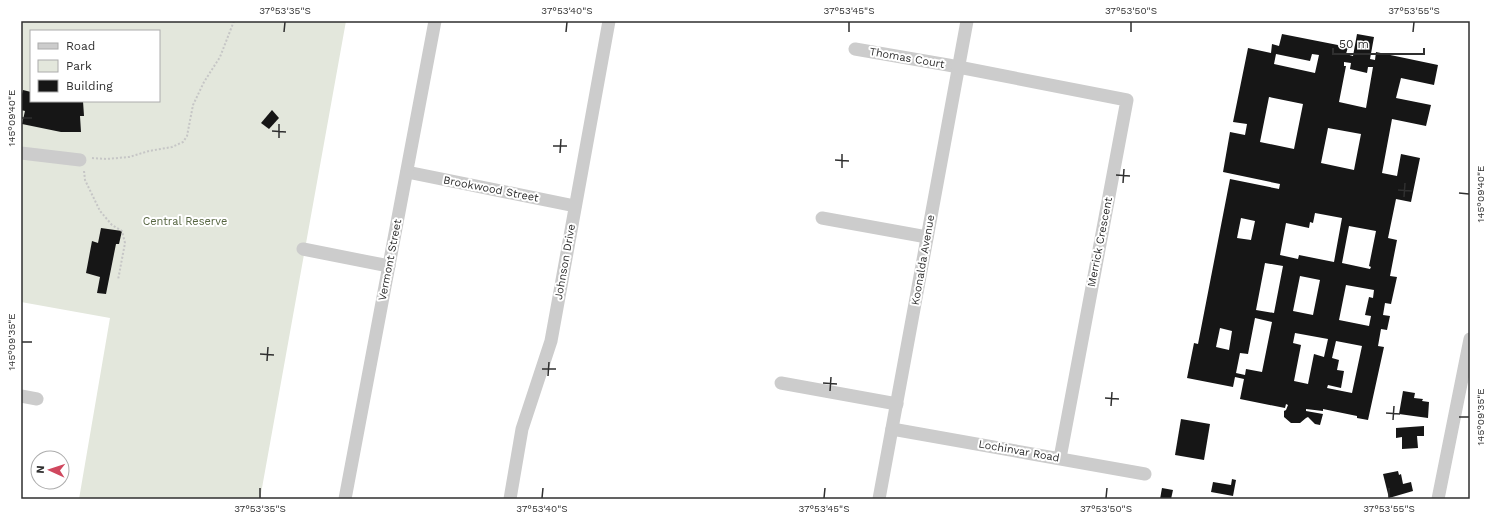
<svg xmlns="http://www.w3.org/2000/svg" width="1491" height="520" viewBox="0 0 1491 520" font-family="'Work Sans',sans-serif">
	<rect width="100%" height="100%" fill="#fff"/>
	<!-- green -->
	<path fill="#e3e7dc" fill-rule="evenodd" d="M 21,21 L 346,21 L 260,499 L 79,499 L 110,318 L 21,302 ZM 31,31 L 159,31 L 159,101 L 31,101 Z"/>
	<!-- building -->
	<g fill="#161616" fill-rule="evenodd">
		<path d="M 1282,34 L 1348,47 L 1346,54 L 1353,56 L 1357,34 L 1374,37 L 1370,59 L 1375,60 L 1376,52 L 1438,65 L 1434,85 L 1401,78 L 1396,98 L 1431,105 L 1426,126 L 1392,119 L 1382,173 L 1397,176 L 1401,154 L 1420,158 L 1411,202 L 1396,199 L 1388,238 L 1397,240 L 1390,276 L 1397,277 L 1391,304 L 1385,303 L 1383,315 L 1390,316 L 1387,330 L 1381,329 L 1378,346 L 1384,347 L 1368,420 L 1357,418 L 1357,416 L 1323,409 L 1323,411 L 1306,409 L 1306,411 L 1323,414 L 1320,425 L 1315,424 L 1308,417 L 1306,418 L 1300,423 L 1291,423 L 1284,417 L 1284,411 L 1286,410 L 1288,405 L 1286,404 L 1285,408 L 1240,399 L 1244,379 L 1235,377 L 1233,387 L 1187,378 L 1194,343 L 1198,344 L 1230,179 L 1279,189 L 1280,184 L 1223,172 L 1230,132 L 1245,135 L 1247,124 L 1233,122 L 1248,48 L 1271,53 L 1272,44 L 1279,46 ZM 1276,54 L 1310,61 L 1312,54 L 1319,55 L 1315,73 L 1274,64 ZM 1344,62 L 1351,63 L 1350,69 L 1367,73 L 1368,67 L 1373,67 L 1366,108 L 1339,102 L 1346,66 L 1344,66 ZM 1269,97 L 1303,104 L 1294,149 L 1260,142 ZM 1328,128 L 1361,134 L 1354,170 L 1321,163 ZM 1315,213 L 1342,218 L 1334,262 L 1299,255 L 1298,259 L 1280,255 L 1286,223 L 1309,228 L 1310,222 L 1313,223 ZM 1241,218 L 1255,221 L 1251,240 L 1237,238 ZM 1349,226 L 1376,231 L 1369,266 L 1371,267 L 1370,269 L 1342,263 ZM 1265,263 L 1283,266 L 1274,313 L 1256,310 ZM 1300,276 L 1320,280 L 1313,315 L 1293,311 ZM 1346,285 L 1374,290 L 1373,298 L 1369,297 L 1365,315 L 1371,316 L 1369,326 L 1339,320 ZM 1255,318 L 1272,322 L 1262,372 L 1246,369 L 1245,375 L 1236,373 L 1240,353 L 1248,354 ZM 1220,328 L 1232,331 L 1229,350 L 1216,347 ZM 1295,333 L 1328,339 L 1324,357 L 1314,354 L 1308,384 L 1294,381 L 1301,345 L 1293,343 ZM 1336,341 L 1362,346 L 1352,393 L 1327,388 L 1328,385 L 1341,388 L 1344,371 L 1337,370 L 1339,360 L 1332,358 Z"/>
		<path d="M 23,90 L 31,92 L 31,101 L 83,101 L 84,116 L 80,116 L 81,132 L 61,132 L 22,124 L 25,111 L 21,110 L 21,98 Z"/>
		<path d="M 272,110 L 279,118 L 269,129 L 261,123 Z"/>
		<path d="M 101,228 L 122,231 L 119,244 L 116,244 L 106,294 L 97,293 L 100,277 L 86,273 L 92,241 L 98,243 Z"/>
		<path d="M 1403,391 L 1415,393 L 1414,398 L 1423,399 L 1422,401 L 1429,402 L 1428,418 L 1399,414 Z"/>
		<path d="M 1181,419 L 1210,424 L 1204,460 L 1175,455 Z"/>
		<path d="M 1424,426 L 1424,436 L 1417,436 L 1418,448 L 1402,449 L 1402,437 L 1396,438 L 1396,428 Z"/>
		<path d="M 1398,471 L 1399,475 L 1401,474 L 1403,484 L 1411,482 L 1413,491 L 1389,498 L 1383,474 Z"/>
		<path d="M 1232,479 L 1236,480 L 1233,496 L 1211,492 L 1213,482 L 1231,485 Z"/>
		<path d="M 1162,488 L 1173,490 L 1171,499 L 1160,499 Z"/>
	</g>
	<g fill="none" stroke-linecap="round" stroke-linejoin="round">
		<!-- path -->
		<g stroke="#c6c6c6" stroke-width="2" stroke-dasharray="2 2" stroke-linecap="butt">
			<path d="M 92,158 L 106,159 L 129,157 L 149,151 L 172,147 L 183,142 L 187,136 L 193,105 L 204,82 L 220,57 L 234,21"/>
			<path d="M 84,171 L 85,180 L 100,211 L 112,225 L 122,231 L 125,243 L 118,280"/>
		</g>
		<!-- minor -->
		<g stroke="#ccc" stroke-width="13">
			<path d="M 855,49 L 948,65 L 1127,100 L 1060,458"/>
			<path d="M 21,153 L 80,160"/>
			<path d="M 407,172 L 575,206"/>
			<path d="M 822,218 L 927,237"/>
			<path d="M 303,249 L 389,266"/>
			<path d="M 781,383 L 897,404"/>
			<path d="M 21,396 L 37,399"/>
			<path d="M 892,429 L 1145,474"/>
			<path d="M 345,499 L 435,21"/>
			<path d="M 510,499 L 522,429 L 551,341 L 609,21"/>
			<path d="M 879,499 L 967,21"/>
			<path d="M 1438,499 L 1470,339"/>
		</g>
	</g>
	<!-- ticks -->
	<path fill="none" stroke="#2f2f2f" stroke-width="1.5" d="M 284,32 L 285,22M 566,32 L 567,22M 849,32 L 849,22M 1131,32 L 1131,22M 1413,32 L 1414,22M 22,118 L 32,118M 272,131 L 286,132M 279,138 L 279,124M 553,146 L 567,146M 560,153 L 561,139M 835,160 L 849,161M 842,168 L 842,154M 1116,175 L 1130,176M 1123,183 L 1124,169M 1398,190 L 1412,191M 1459,193 L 1469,194M 1404,197 L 1405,183M 22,342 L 32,342M 260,354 L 274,355M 267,361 L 268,347M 542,369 L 556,369M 548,376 L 549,362M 823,383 L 837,384M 830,391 L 831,377M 1105,398 L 1119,399M 1111,406 L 1112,392M 1386,413 L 1400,414M 1459,417 L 1469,417M 1393,420 L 1394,406M 260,498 L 260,488M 542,498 L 543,488M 824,498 L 825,488M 1106,498 L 1107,488M 1389,498 L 1389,488"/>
	<g text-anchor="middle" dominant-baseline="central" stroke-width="4" stroke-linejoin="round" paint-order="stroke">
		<!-- street labels -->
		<g font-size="11" fill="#2f2f2f" stroke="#fff">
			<text transform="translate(907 58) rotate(10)">Thomas Court</text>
			<text transform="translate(491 189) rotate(11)">Brookwood Street</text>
			<text transform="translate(1100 242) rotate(-79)">Merrick Crescent</text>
			<text transform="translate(390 260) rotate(-79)">Vermont Street</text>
			<text transform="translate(923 260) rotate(-80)">Koonalda Avenue</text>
			<text transform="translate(565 262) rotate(-80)">Johnson Drive</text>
			<text transform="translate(1019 451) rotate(10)">Lochinvar Road</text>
		</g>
		<!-- park labels -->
		<g font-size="11" fill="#566541" stroke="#fff">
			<text x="185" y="221">Central Reserve</text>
		</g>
	</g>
	<!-- border -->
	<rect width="1491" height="520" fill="none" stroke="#ffffff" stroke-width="44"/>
	<!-- legend -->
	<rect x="30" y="30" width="130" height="72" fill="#ffffff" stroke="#acacac"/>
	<rect x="38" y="43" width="20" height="6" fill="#cccccc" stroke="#acacac"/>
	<text x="66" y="50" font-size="12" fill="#2f2f2f">Road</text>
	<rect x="38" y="60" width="20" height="12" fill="#e3e7dc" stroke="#acacac"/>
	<text x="66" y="70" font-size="12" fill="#2f2f2f">Park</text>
	<rect x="38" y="80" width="20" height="12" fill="#161616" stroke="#acacac"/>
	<text x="66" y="90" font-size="12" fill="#2f2f2f">Building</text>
	<!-- north arrow -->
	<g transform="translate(50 470) rotate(273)"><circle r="19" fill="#ffffff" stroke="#acacac"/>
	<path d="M0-3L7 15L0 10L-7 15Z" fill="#d0475e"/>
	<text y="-6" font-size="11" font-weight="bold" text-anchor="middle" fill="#2f2f2f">N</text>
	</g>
	<!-- scale -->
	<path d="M1333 48v6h91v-6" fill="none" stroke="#2f2f2f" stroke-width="2"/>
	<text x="1339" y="48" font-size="12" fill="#2f2f2f" stroke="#ffffff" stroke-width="3" paint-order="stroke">50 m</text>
	<rect x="22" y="22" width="1447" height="476" fill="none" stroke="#2f2f2f" stroke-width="1.5"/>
	<g font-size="10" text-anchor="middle" fill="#2f2f2f">
		<text x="285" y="14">37°53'35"S</text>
		<text x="567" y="14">37°53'40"S</text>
		<text x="849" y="14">37°53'45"S</text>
		<text x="1131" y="14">37°53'50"S</text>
		<text x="1414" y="14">37°53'55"S</text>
		<text transform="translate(11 118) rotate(-90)" y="4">145°09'40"E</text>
		<text transform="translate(1480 194) rotate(-90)" y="4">145°09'40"E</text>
		<text transform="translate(11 342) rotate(-90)" y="4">145°09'35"E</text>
		<text transform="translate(1480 417) rotate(-90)" y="4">145°09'35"E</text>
		<text x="260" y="512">37°53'35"S</text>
		<text x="542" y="512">37°53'40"S</text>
		<text x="824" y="512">37°53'45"S</text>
		<text x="1106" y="512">37°53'50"S</text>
		<text x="1389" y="512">37°53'55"S</text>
	</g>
</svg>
